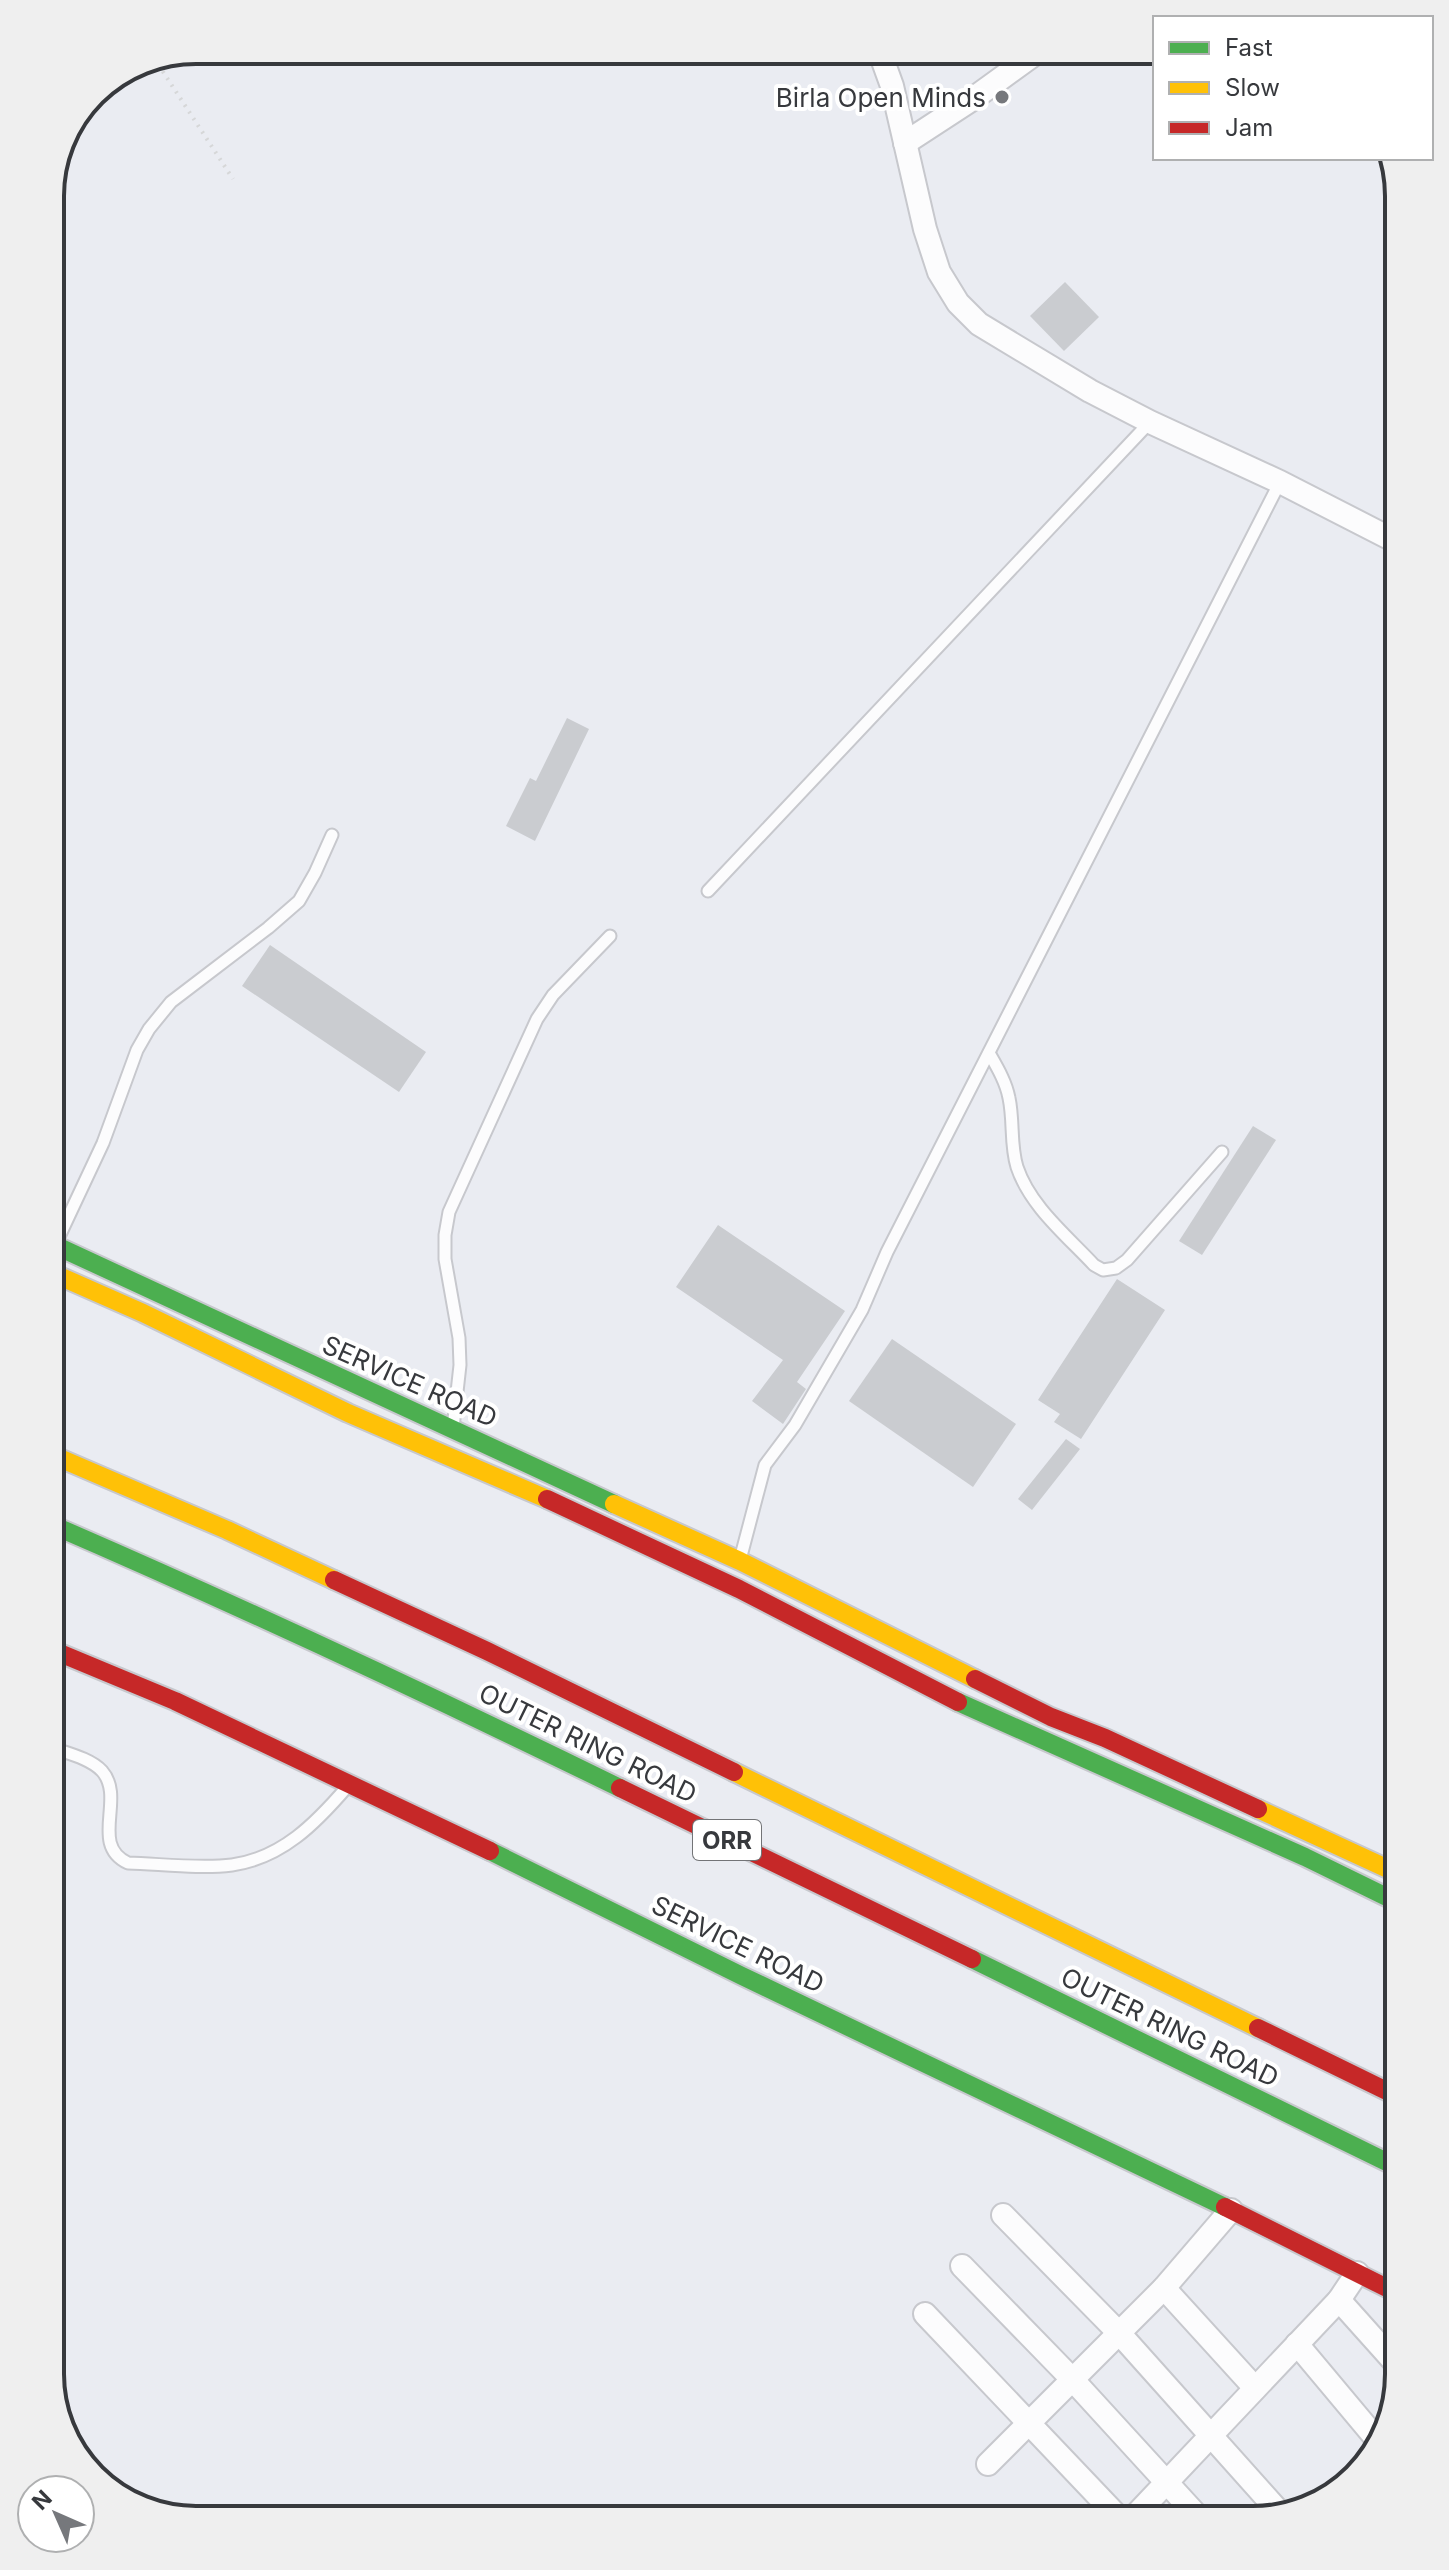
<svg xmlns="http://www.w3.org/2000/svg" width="1449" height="2570" viewBox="0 0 1449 2570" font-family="Inter,sans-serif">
	<rect width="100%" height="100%" fill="#eaecf2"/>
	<!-- building -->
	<g fill="#caccd0">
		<path d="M 1065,282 L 1099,317 L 1064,351 L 1030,316 Z"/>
		<path d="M 567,718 L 589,729 L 535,841 L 506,826 L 530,778 L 536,781 Z"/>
		<path d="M 270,945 L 426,1052 L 399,1092 L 242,986 Z"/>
		<path d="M 1253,1126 L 1276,1140 L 1202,1255 L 1179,1241 Z"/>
		<path d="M 718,1225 L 845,1311 L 797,1382 L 806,1389 L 783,1424 L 752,1401 L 783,1360 L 676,1287 Z"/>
		<path d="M 1117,1279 L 1165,1310 L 1081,1439 L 1054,1422 L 1060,1414 L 1038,1400 Z"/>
		<path d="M 892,1339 L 1016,1424 L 973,1487 L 849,1401 Z"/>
		<path d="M 1066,1439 L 1080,1449 L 1032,1510 L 1018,1499 Z"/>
	</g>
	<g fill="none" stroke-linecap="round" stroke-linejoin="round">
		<!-- lane casing -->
		<g stroke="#c7c8cd" stroke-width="15">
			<g id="lane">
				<path d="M 708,891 L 1150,422"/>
				<path d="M 989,1053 C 997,1067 1006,1082 1009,1098 C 1014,1121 1010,1145 1017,1167 C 1030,1206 1066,1235 1094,1265 L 1103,1270 L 1116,1268 L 1127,1260 L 1222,1152"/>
				<path d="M 57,1241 L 103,1143 L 137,1050 L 149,1029 L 171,1002 L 268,928 L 299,901 L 315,873 L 332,835"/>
				<path d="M 453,1428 L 460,1365 L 459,1338 L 445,1259 L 445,1235 L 449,1212 L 537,1019 L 553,995 L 610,936"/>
				<path d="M 741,1556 L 765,1465 L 795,1425 L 862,1310 L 887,1252 L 1280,482"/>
				<path d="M 50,1747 C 66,1753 90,1758 102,1771 C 126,1798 89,1845 128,1863 C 161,1864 200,1869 232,1865 C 282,1858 316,1823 347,1787"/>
			</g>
		</g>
		<!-- street casing -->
		<g stroke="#c7c8cd" stroke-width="26">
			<g id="street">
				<path d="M 879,50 L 892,86 L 925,229 L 939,272 L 958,303 L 979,324 L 1090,391 L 1150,422 L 1280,482 L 1399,543"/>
				<path d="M 905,143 L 974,98 L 1040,50"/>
				<path d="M 1003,2215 L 1120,2334 L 1281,2514"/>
				<path d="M 962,2266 L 1072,2379 L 1201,2520"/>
				<path d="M 1164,2288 L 1255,2388"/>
				<path d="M 1339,2300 L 1399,2367"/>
				<path d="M 925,2314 L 1121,2520"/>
				<path d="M 1297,2344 L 1379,2442"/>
				<path d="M 988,2464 L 1164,2288 L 1231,2210"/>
				<path d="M 1131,2520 L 1339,2300 L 1357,2273"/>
			</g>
		</g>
		<!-- fast casing -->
		<g stroke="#c7c8cd" stroke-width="22">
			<g id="fast">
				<path d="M 50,1243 L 614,1504"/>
				<path d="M 50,1524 C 242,1607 432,1696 620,1788"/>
				<path d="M 958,1702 L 1305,1857 L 1399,1903"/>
				<path d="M 490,1851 L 742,1976 L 1225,2207"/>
				<path d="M 972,1959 L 1399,2168"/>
			</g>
		</g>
		<!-- slow casing -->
		<g stroke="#c7c8cd" stroke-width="22">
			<g id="slow">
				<path d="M 50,1272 L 143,1313 L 348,1413 L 547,1499"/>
				<path d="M 50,1454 L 227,1530 L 334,1580"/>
				<path d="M 614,1504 L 740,1561 L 975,1679"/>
				<path d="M 734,1772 L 1258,2028"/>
				<path d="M 1258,1809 L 1399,1874"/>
			</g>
		</g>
		<!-- jam casing -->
		<g stroke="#c7c8cd" stroke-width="22">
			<g id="jam">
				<path d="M 547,1499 L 739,1589 L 958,1702"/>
				<path d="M 334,1580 L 487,1651 L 734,1772"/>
				<path d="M 50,1649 L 175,1701 L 490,1851"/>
				<path d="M 975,1679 L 1051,1717 L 1105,1738 L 1258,1809"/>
				<path d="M 620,1788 L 972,1959"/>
				<path d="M 1258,2028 L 1399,2097"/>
				<path d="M 1225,2207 L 1399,2294"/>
			</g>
		</g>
		<!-- path -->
		<path stroke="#d6d7d8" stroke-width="4" stroke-dasharray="2 6" stroke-linecap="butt" d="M 154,58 L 233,179"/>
		<!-- lane -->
		<use href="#lane" stroke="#fcfcfd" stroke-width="11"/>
		<!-- street -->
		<use href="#street" stroke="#fcfcfd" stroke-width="22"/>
		<!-- fast -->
		<use href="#fast" stroke="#4caf50" stroke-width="18"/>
		<!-- slow -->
		<use href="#slow" stroke="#ffc107" stroke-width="18"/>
		<!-- jam -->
		<use href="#jam" stroke="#c62828" stroke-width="18"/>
	</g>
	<!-- markers -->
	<circle fill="#76787c" stroke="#fff" stroke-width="3" cx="1002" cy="97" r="8"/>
	<g text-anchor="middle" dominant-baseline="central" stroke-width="8" stroke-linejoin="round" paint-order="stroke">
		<!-- shield labels -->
		<rect fill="#fff" stroke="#737477" stroke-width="2" x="693" y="1820" width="68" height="40" rx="6"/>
		<g font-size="24" font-weight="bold" fill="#37393d">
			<text x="727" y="1840">ORR</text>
		</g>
		<!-- poi labels -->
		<g font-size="26" fill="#37393d" stroke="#fff" text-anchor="end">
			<text x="986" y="97">Birla Open Minds</text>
		</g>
		<!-- street labels -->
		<g font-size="26" fill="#37393d" stroke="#fff">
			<text transform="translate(410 1381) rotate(24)">SERVICE ROAD</text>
			<text transform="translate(588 1743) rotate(26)">OUTER RING ROAD</text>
			<text transform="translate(738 1944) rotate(26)">SERVICE ROAD</text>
			<text transform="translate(1170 2027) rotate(26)">OUTER RING ROAD</text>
		</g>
	</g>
	<!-- crop -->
	<path d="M0 0H1449V2570H0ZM196 64H1253A132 132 0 0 1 1385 196V2374A132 132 0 0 1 1253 2506H196A132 132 0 0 1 64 2374V196A132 132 0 0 1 196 64Z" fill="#efefef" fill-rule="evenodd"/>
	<path fill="none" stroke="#37393d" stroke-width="4" d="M196 64H1253A132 132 0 0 1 1385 196V2374A132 132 0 0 1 1253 2506H196A132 132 0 0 1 64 2374V196A132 132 0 0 1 196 64Z"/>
	<!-- legend -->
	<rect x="1153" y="16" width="280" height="144" fill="#ffffff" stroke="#afb0b1" stroke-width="2"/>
	<rect x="1169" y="42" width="40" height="12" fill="#4caf50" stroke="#afb0b1" stroke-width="2"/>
	<text x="1225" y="56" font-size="24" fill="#37393d">Fast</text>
	<rect x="1169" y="82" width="40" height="12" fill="#ffc107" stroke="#afb0b1" stroke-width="2"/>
	<text x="1225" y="96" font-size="24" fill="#37393d">Slow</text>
	<rect x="1169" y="122" width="40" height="12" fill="#c62828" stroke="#afb0b1" stroke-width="2"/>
	<text x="1225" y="136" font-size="24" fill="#37393d">Jam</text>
	<!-- north arrow -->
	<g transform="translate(56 2514) rotate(315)"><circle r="38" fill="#ffffff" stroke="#afb0b1" stroke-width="2"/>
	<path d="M0-6L14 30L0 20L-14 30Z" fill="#76787c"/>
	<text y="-12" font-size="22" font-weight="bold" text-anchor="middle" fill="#37393d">N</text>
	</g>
</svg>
